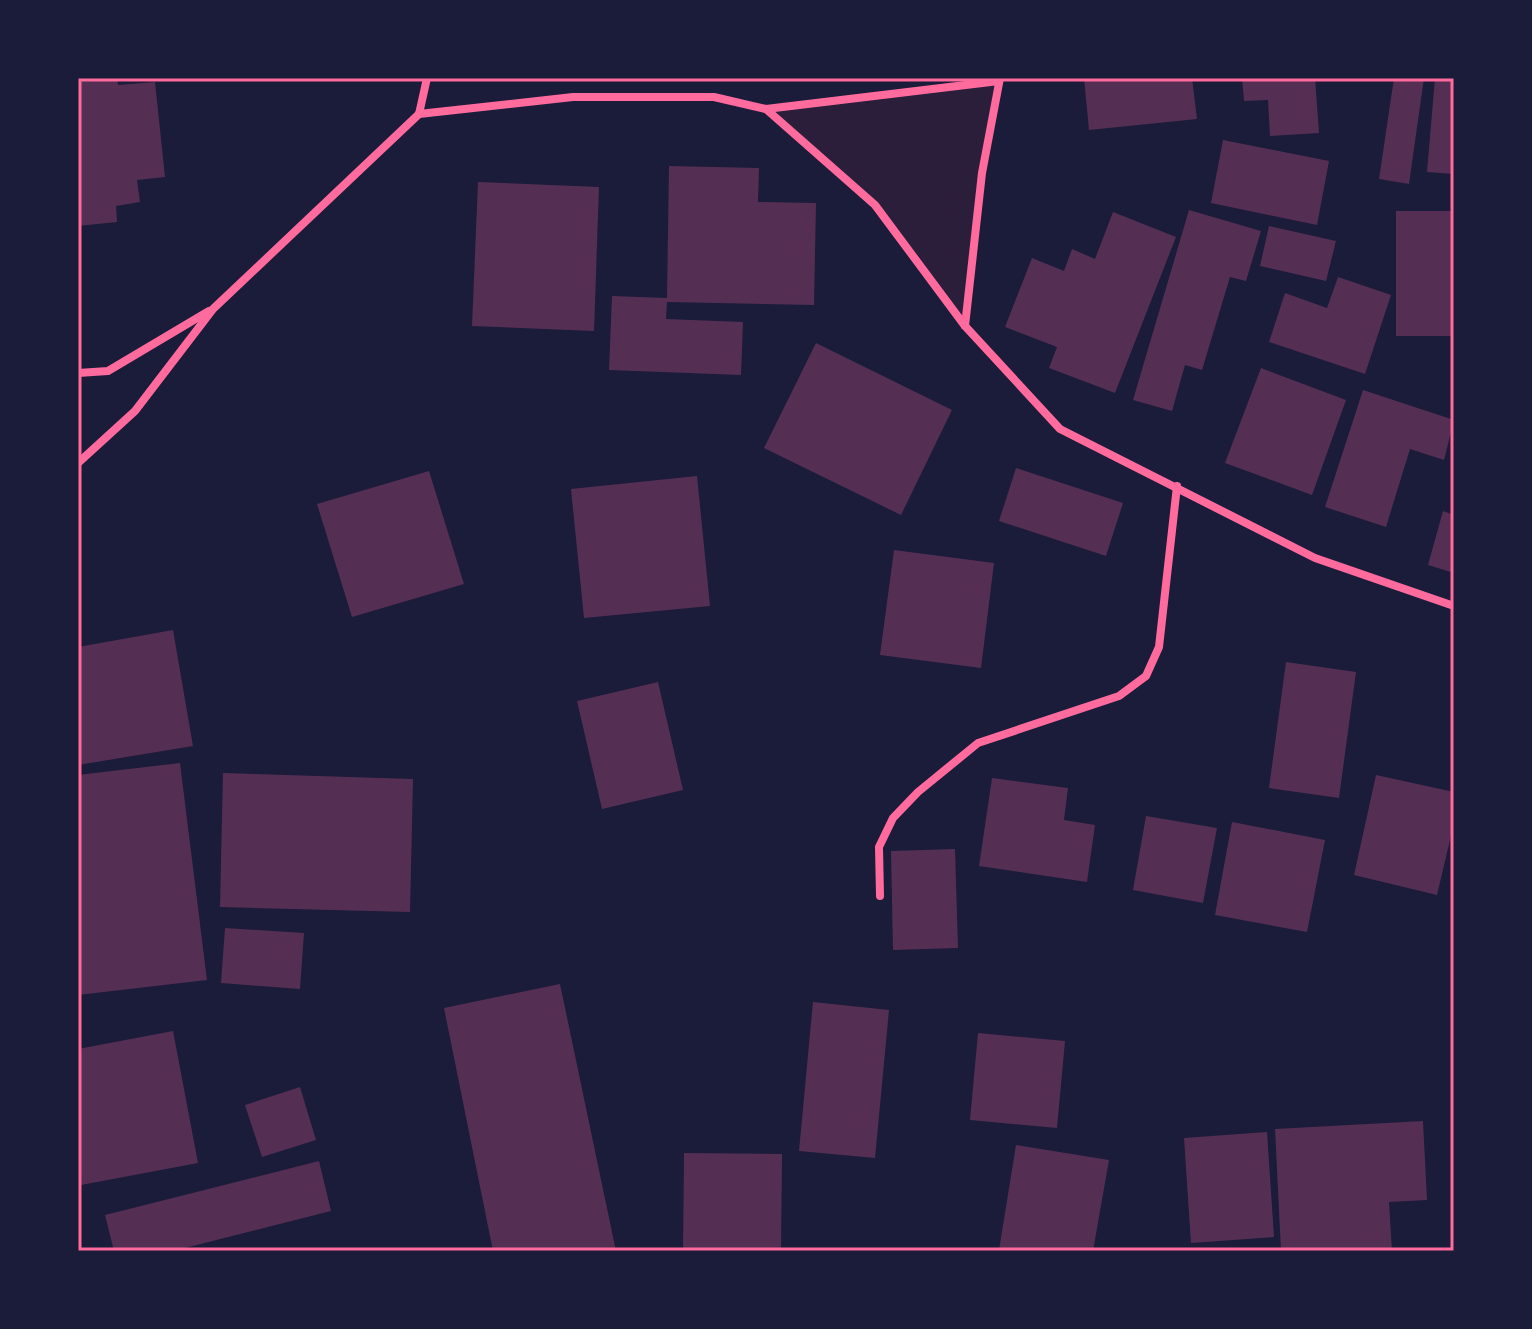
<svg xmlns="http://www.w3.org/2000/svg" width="1532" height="1329" viewBox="0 0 1532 1329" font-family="'PT Sans Narrow',sans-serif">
	<rect width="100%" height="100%" fill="#1b1b3a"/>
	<!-- green -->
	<path fill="#2a1e3b" d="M 999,81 L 982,173 L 965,326 L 875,205 L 766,109 Z"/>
	<!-- building -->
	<g fill="#542f53">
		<path d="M 78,78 L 117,78 L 118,85 L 155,82 L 165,177 L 137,180 L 140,202 L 116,206 L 117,222 L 78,226 Z"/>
		<path d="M 1084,78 L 1192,78 L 1197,119 L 1089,130 Z"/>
		<path d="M 1242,78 L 1315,78 L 1319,133 L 1270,136 L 1268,100 L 1244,101 Z"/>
		<path d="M 1394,78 L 1424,78 L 1409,184 L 1379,179 Z"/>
		<path d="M 1435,78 L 1454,78 L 1454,174 L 1427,172 Z"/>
		<path d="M 1223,140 L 1329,161 L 1317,225 L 1211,203 Z"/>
		<path d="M 669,166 L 759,168 L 758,202 L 816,203 L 814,305 L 667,302 L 666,319 L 743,322 L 741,375 L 609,370 L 612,296 L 667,298 Z"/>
		<path d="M 478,182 L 599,187 L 594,331 L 472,326 Z"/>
		<path d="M 1189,210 L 1261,231 L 1246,281 L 1230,277 L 1202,370 L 1185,365 L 1172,411 L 1133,400 Z"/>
		<rect x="1396" y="211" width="58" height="125"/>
		<path d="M 1113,212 L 1176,237 L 1115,393 L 1049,368 L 1057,347 L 1005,327 L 1032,258 L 1064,271 L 1072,249 L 1095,259 Z"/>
		<path d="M 1269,226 L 1336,241 L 1326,281 L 1260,266 Z"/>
		<path d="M 1338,277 L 1391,295 L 1365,374 L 1269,342 L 1285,293 L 1327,308 Z"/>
		<path d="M 816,343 L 952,410 L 901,515 L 764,448 Z"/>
		<path d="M 1261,368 L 1346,400 L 1312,495 L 1225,463 Z"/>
		<path d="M 1363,390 L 1454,420 L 1444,460 L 1410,449 L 1386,527 L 1325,507 Z"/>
		<path d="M 1016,468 L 1123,503 L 1106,556 L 999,521 Z"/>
		<path d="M 429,471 L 464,584 L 352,617 L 317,504 Z"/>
		<path d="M 697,476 L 710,606 L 584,618 L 571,489 Z"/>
		<path d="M 1443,511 L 1454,515 L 1454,573 L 1428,565 Z"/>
		<path d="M 894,550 L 994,563 L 981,668 L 880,655 Z"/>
		<path d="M 173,630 L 193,746 L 78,765 L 78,647 Z"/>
		<path d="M 1286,662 L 1356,672 L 1339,798 L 1269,788 Z"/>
		<path d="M 658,682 L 683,790 L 602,809 L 577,701 Z"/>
		<path d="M 180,763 L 207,980 L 78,995 L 78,775 Z"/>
		<path d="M 223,773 L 413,779 L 410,912 L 220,907 Z"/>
		<path d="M 1376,775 L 1454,792 L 1454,823 L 1437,895 L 1354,875 Z"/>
		<path d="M 992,778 L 1068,788 L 1064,820 L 1095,825 L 1087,882 L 979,866 Z"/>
		<path d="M 1146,816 L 1217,828 L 1203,903 L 1133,890 Z"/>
		<path d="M 1232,822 L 1325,840 L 1307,932 L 1215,915 Z"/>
		<path d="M 955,849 L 958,948 L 893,950 L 891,851 Z"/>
		<path d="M 225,928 L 304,933 L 300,989 L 221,983 Z"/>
		<path d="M 560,984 L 616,1251 L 493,1251 L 444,1008 Z"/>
		<path d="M 813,1002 L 889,1010 L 875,1158 L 799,1151 Z"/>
		<path d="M 173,1031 L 198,1163 L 81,1185 L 78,1167 L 78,1049 Z"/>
		<path d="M 978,1033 L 1065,1041 L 1057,1128 L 970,1120 Z"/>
		<path d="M 300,1087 L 316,1140 L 262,1157 L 245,1105 Z"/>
		<path d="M 1423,1121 L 1427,1200 L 1389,1202 L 1392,1251 L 1281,1251 L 1275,1129 Z"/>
		<path d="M 1267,1132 L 1274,1237 L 1191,1243 L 1184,1138 Z"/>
		<path d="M 1016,1145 L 1109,1160 L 1093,1251 L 999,1250 Z"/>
		<path d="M 684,1153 L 782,1154 L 781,1251 L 683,1251 Z"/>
		<path d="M 319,1161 L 331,1211 L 173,1251 L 114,1251 L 105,1215 Z"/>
	</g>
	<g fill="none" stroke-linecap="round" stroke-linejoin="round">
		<!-- minor -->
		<g stroke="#ff6b9d" stroke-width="8">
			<path d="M 766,109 L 999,81"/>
			<path d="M 419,114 L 573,97 L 714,97 L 766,109 L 875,205 L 965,326 L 1060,429 L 1315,558 L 1454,606"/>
			<path d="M 965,326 L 982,173 L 1000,78"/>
			<path d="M 78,373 L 108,371 L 209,311"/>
			<path d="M 78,463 L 135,411 L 213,309 L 419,114 L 427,78"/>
			<path d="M 880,896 L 879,847 L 893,818 L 918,792 L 978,743 L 1119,696 L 1146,676 L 1159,647 L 1177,486"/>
		</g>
	</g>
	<!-- border -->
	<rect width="1532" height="1329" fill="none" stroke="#1b1b3a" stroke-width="160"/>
	<rect x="80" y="80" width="1372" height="1169" fill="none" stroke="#ff6b9d" stroke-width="3"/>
</svg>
